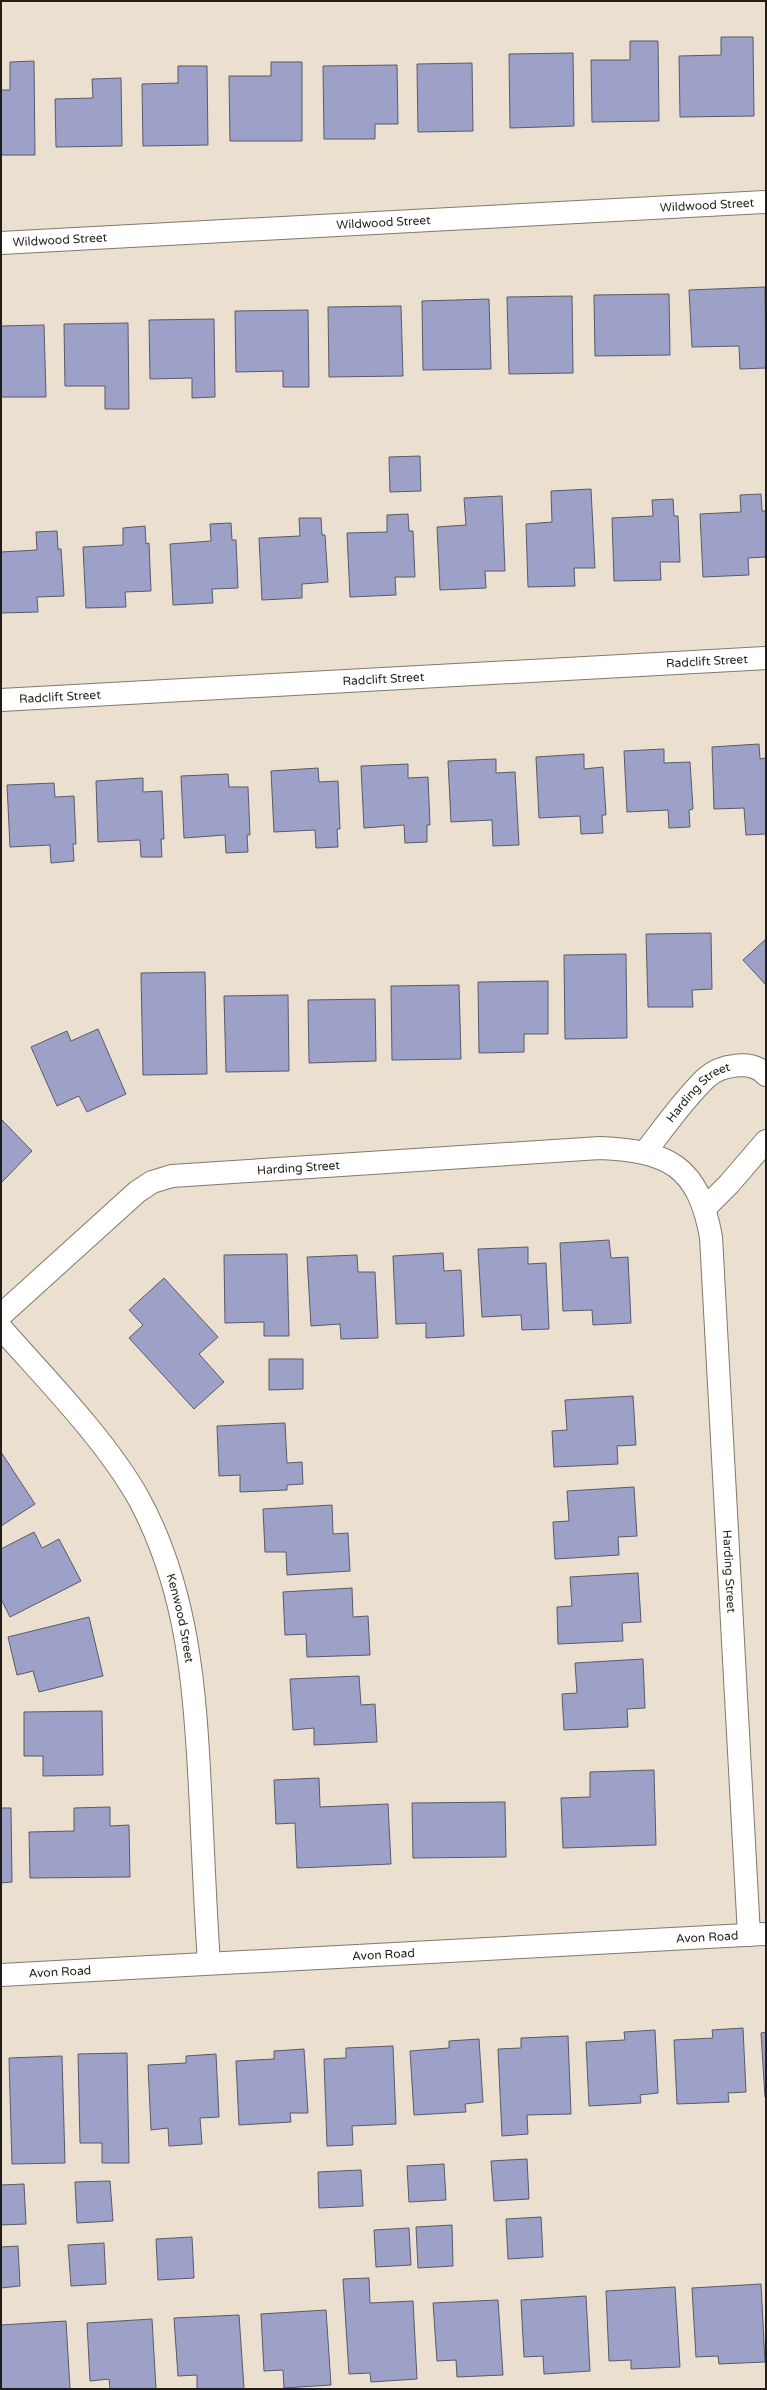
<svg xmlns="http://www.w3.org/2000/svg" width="767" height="2390" viewBox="0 0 767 2390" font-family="'Varela Round',sans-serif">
	<rect width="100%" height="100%" fill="#ebdfd0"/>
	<!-- building -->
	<g fill="#9da1c8" stroke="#585a69">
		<path d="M 721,37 L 753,37 L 754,116 L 680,117 L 679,56 L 721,55 Z"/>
		<path d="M 630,41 L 658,41 L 659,121 L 592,122 L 591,60 L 630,60 Z"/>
		<path d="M 573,53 L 574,126 L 510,128 L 509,54 Z"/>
		<path d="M 34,61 L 35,155 L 1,155 L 1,90 L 10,90 L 10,62 Z"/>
		<path d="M 271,62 L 302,62 L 302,141 L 230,141 L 229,76 L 271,76 Z"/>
		<path d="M 472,63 L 473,131 L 418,132 L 417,64 Z"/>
		<path d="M 397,65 L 398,124 L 375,124 L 375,139 L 324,139 L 323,66 Z"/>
		<path d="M 178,66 L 207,66 L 208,145 L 143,146 L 142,84 L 178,83 Z"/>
		<path d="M 121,78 L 122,146 L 56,147 L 55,99 L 93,98 L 92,79 Z"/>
		<path d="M 765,287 L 766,368 L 740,369 L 739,346 L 692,347 L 689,290 Z"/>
		<path d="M 669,294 L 670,355 L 595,356 L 594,295 Z"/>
		<path d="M 572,296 L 573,373 L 509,374 L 507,297 Z"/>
		<path d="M 489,299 L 491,369 L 423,370 L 422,301 Z"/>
		<path d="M 401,306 L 403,376 L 329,377 L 328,307 Z"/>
		<path d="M 308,310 L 309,387 L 283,387 L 283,371 L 236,372 L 235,311 Z"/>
		<path d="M 214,319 L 215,397 L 192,398 L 192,378 L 150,379 L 149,320 Z"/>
		<path d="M 128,323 L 129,409 L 105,409 L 105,386 L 65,386 L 64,324 Z"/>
		<path d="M 44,325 L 46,397 L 1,397 L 1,326 Z"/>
		<path d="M 420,456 L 421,491 L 390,492 L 389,457 Z"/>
		<path d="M 591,489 L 595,568 L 574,568 L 575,586 L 528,587 L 526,524 L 552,522 L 551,491 Z"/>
		<path d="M 761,494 L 762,511 L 766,511 L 766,557 L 748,558 L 749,575 L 703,577 L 700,514 L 741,512 L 740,495 Z"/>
		<path d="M 502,496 L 505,571 L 485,571 L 486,588 L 440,590 L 437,527 L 466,525 L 464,498 Z"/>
		<path d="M 673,499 L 674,516 L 678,516 L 680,562 L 660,562 L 661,580 L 614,581 L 612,518 L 653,516 L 652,500 Z"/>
		<path d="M 408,514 L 409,531 L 413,531 L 415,577 L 395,577 L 396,595 L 350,597 L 347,533 L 387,532 L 387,515 Z"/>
		<path d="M 299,518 L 321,518 L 322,535 L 325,535 L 328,582 L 302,584 L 302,598 L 262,600 L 259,538 L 300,536 Z"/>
		<path d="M 231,523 L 232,540 L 236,540 L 238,588 L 212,589 L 213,603 L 173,605 L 170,544 L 211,541 L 210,524 Z"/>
		<path d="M 145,526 L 146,544 L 149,543 L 151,591 L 125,592 L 126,607 L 86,608 L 83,547 L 123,545 L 123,528 Z"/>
		<path d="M 57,531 L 58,549 L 61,549 L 64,596 L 37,597 L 38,612 L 1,613 L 1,552 L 37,550 L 36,532 Z"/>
		<path d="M 759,744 L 760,759 L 766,758 L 766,834 L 746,835 L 744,808 L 714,809 L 712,747 Z"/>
		<path d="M 664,749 L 664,763 L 690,762 L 693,809 L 689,810 L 690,827 L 669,828 L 668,810 L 627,812 L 624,751 Z"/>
		<path d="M 584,754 L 584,769 L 603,767 L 606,815 L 602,815 L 603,833 L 581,834 L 580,816 L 539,818 L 536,757 Z"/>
		<path d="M 496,759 L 496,773 L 515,772 L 519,845 L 493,846 L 492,820 L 451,822 L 448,761 Z"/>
		<path d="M 408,764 L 408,778 L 428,777 L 430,825 L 427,825 L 427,842 L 405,843 L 404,825 L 364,828 L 361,766 Z"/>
		<path d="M 318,768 L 319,782 L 338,781 L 340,829 L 337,829 L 338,847 L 316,848 L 315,830 L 274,832 L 271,771 Z"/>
		<path d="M 228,774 L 229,787 L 248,787 L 250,835 L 247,835 L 248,852 L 226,853 L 225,835 L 184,838 L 181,776 Z"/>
		<path d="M 143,778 L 143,792 L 162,791 L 164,839 L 161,839 L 162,857 L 141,857 L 140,840 L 98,842 L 96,781 Z"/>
		<path d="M 54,783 L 55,797 L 74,796 L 76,844 L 73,844 L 74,861 L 51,863 L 50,845 L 10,847 L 7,785 Z"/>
		<path d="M 711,933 L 712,989 L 692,990 L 693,1007 L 648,1007 L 646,934 Z"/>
		<path d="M 766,939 L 766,985 L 743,960 Z"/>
		<path d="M 626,954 L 627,1038 L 565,1039 L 564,955 Z"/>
		<path d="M 205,972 L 207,1074 L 143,1075 L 141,973 Z"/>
		<path d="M 548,981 L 548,1034 L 524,1034 L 524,1052 L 479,1053 L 478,982 Z"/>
		<path d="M 459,985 L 461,1059 L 392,1060 L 391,986 Z"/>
		<path d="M 288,995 L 289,1071 L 226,1072 L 224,996 Z"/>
		<path d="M 375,999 L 376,1061 L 309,1063 L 308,1000 Z"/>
		<path d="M 98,1029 L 126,1094 L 87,1112 L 79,1096 L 57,1106 L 31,1047 L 67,1031 L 71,1041 Z"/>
		<path d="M 1,1119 L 32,1151 L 1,1183 Z"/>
		<path d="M 609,1240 L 611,1258 L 628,1257 L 631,1323 L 593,1325 L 592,1310 L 563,1311 L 560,1243 Z"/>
		<path d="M 528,1247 L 528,1264 L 546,1263 L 549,1329 L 522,1330 L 521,1315 L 482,1317 L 478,1249 Z"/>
		<path d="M 443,1253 L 444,1271 L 461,1270 L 464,1336 L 426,1338 L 426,1323 L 396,1324 L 393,1256 Z"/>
		<path d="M 287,1254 L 289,1336 L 264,1336 L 264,1322 L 225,1323 L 224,1255 Z"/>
		<path d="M 357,1255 L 358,1272 L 375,1272 L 378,1338 L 341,1339 L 340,1324 L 311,1326 L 307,1257 Z"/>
		<path d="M 164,1278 L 218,1337 L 199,1354 L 224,1382 L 194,1409 L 129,1338 L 143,1325 L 129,1310 Z"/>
		<path d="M 269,1359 L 303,1359 L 303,1389 L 269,1390 Z"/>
		<path d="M 633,1396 L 636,1445 L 617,1446 L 618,1464 L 554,1467 L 552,1431 L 567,1430 L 565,1400 Z"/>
		<path d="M 285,1423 L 287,1463 L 302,1462 L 303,1484 L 287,1485 L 287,1490 L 240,1492 L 240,1475 L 219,1476 L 217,1426 Z"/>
		<path d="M 1,1452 L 35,1504 L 1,1526 Z"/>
		<path d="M 634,1487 L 637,1536 L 618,1537 L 619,1555 L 555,1559 L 553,1522 L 569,1521 L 567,1491 Z"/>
		<path d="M 332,1505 L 333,1534 L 348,1533 L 350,1571 L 287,1575 L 286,1552 L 265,1552 L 263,1509 Z"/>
		<path d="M 34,1532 L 42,1548 L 59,1539 L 81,1581 L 10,1617 L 1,1599 L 1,1549 Z"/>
		<path d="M 638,1573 L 641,1622 L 622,1623 L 623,1641 L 558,1644 L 557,1607 L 572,1606 L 570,1577 Z"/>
		<path d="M 352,1588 L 353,1617 L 368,1616 L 370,1655 L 307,1657 L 306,1634 L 285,1635 L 283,1592 Z"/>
		<path d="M 89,1617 L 103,1676 L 39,1692 L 33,1671 L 17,1675 L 8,1637 Z"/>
		<path d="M 643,1659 L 645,1708 L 627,1709 L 628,1727 L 564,1730 L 562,1694 L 577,1693 L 575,1663 Z"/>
		<path d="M 359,1676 L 361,1705 L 375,1704 L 377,1742 L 314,1745 L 314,1728 L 293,1730 L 290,1679 Z"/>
		<path d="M 102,1711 L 103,1775 L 43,1776 L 43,1756 L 24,1756 L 24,1712 Z"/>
		<path d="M 654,1770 L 656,1845 L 563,1848 L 561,1798 L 590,1797 L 590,1772 Z"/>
		<path d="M 319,1778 L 320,1807 L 388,1804 L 391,1864 L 297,1868 L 295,1823 L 276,1824 L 274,1780 Z"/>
		<path d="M 505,1802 L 506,1857 L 413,1858 L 412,1803 Z"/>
		<path d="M 110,1807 L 110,1826 L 129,1825 L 130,1877 L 30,1878 L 29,1832 L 74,1831 L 74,1808 Z"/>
		<path d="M 1,1808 L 11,1808 L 12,1882 L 1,1883 Z"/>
		<path d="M 743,2028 L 746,2092 L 728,2093 L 729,2102 L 677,2104 L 674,2040 L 713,2038 L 712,2030 Z"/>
		<path d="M 655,2030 L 658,2093 L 640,2095 L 641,2103 L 589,2106 L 586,2042 L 625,2040 L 624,2032 Z"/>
		<path d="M 766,2032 L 766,2097 L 765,2097 L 761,2033 Z"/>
		<path d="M 568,2036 L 571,2114 L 527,2115 L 528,2134 L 502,2136 L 498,2049 L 521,2048 L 521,2038 Z"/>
		<path d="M 479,2039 L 483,2102 L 465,2104 L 466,2112 L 414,2115 L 410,2051 L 449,2048 L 449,2041 Z"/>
		<path d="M 393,2046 L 396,2124 L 352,2126 L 353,2145 L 327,2146 L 324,2059 L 346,2058 L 346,2048 Z"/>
		<path d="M 304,2049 L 308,2113 L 290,2113 L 291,2122 L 239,2125 L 236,2061 L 274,2059 L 274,2051 Z"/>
		<path d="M 127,2053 L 129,2163 L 102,2163 L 102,2143 L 80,2143 L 78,2054 Z"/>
		<path d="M 216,2054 L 219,2117 L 200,2118 L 202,2144 L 169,2146 L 168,2128 L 151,2130 L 148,2065 L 186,2063 L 186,2056 Z"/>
		<path d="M 62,2056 L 65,2163 L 12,2164 L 9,2058 Z"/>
		<path d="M 527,2159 L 529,2199 L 494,2201 L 491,2161 Z"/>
		<path d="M 444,2164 L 446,2200 L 409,2202 L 407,2166 Z"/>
		<path d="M 361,2170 L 363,2206 L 319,2208 L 318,2172 Z"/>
		<path d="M 110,2181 L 113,2221 L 77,2223 L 75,2182 Z"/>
		<path d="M 24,2184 L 26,2224 L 1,2225 L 1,2185 Z"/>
		<path d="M 541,2217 L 543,2257 L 508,2259 L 506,2219 Z"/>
		<path d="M 452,2225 L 453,2266 L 418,2268 L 416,2227 Z"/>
		<path d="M 409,2228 L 411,2265 L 376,2267 L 374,2230 Z"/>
		<path d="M 192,2237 L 194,2278 L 158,2280 L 156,2239 Z"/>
		<path d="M 104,2243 L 106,2284 L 71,2286 L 68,2245 Z"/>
		<path d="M 18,2246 L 20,2286 L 1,2288 L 1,2247 Z"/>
		<path d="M 369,2278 L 370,2303 L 413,2301 L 417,2379 L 371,2382 L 370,2373 L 349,2374 L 343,2279 Z"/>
		<path d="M 761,2284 L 765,2362 L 719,2364 L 718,2356 L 696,2357 L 692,2288 Z"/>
		<path d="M 675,2287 L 680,2367 L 631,2369 L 631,2360 L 609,2361 L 606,2291 Z"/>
		<path d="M 586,2296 L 590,2371 L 544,2374 L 543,2356 L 524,2357 L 521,2300 Z"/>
		<path d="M 498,2300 L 503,2375 L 457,2377 L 456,2360 L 437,2361 L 433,2303 Z"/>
		<path d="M 326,2310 L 331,2385 L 284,2388 L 283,2370 L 264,2371 L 261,2314 Z"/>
		<path d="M 239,2315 L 244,2389 L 197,2389 L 197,2375 L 178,2376 L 174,2318 Z"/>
		<path d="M 152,2319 L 156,2389 L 110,2389 L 109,2379 L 90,2381 L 87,2323 Z"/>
		<path d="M 66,2321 L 70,2389 L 1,2389 L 1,2325 Z"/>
	</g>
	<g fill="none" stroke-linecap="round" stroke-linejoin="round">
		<!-- minor casing -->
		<g stroke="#83786a" stroke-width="24">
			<g id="minor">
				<path id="s1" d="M 1,243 L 766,202"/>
				<path id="s2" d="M 1,700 L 766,658"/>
				<path id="s3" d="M 645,1152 C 664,1128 683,1100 706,1078 C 720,1065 752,1059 766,1075"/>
				<path d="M 705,1208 L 729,1184 L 766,1141"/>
				<path id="s4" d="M 1,1315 L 137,1192 L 152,1182 L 172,1176 L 600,1148 C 669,1151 698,1166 711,1237 L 749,1935"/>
				<path id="s5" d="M 1,1328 C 46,1379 106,1440 139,1499 C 188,1590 195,1688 200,1789 C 203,1847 205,1905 209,1963"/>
				<path id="s6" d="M 1,1975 L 766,1934"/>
			</g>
		</g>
		<!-- minor -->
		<use href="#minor" stroke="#fff" stroke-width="22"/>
	</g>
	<g text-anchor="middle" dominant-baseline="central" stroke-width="3" stroke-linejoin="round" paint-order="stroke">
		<!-- street labels -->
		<g font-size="12" fill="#211d18" stroke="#f8ecdd">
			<text stroke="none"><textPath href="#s1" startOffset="707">Wildwood Street</textPath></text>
			<text stroke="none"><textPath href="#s1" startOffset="383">Wildwood Street</textPath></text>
			<text stroke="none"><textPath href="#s1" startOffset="59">Wildwood Street</textPath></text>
			<text stroke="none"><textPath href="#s2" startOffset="707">Radclift Street</textPath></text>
			<text stroke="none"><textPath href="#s2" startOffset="383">Radclift Street</textPath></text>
			<text stroke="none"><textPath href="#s2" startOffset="59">Radclift Street</textPath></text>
			<text stroke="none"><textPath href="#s3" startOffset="81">Harding Street</textPath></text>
			<text stroke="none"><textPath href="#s4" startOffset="349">Harding Street</textPath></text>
			<text stroke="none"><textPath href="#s4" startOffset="1146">Harding Street</textPath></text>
			<text stroke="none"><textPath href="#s5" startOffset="347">Kenwood Street</textPath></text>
			<text stroke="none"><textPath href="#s6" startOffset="707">Avon Road</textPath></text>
			<text stroke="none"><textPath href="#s6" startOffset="383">Avon Road</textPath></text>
			<text stroke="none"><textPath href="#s6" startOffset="59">Avon Road</textPath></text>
		</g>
	</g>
	<!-- border -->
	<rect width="767" height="2390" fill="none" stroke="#211d18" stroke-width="4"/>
</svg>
